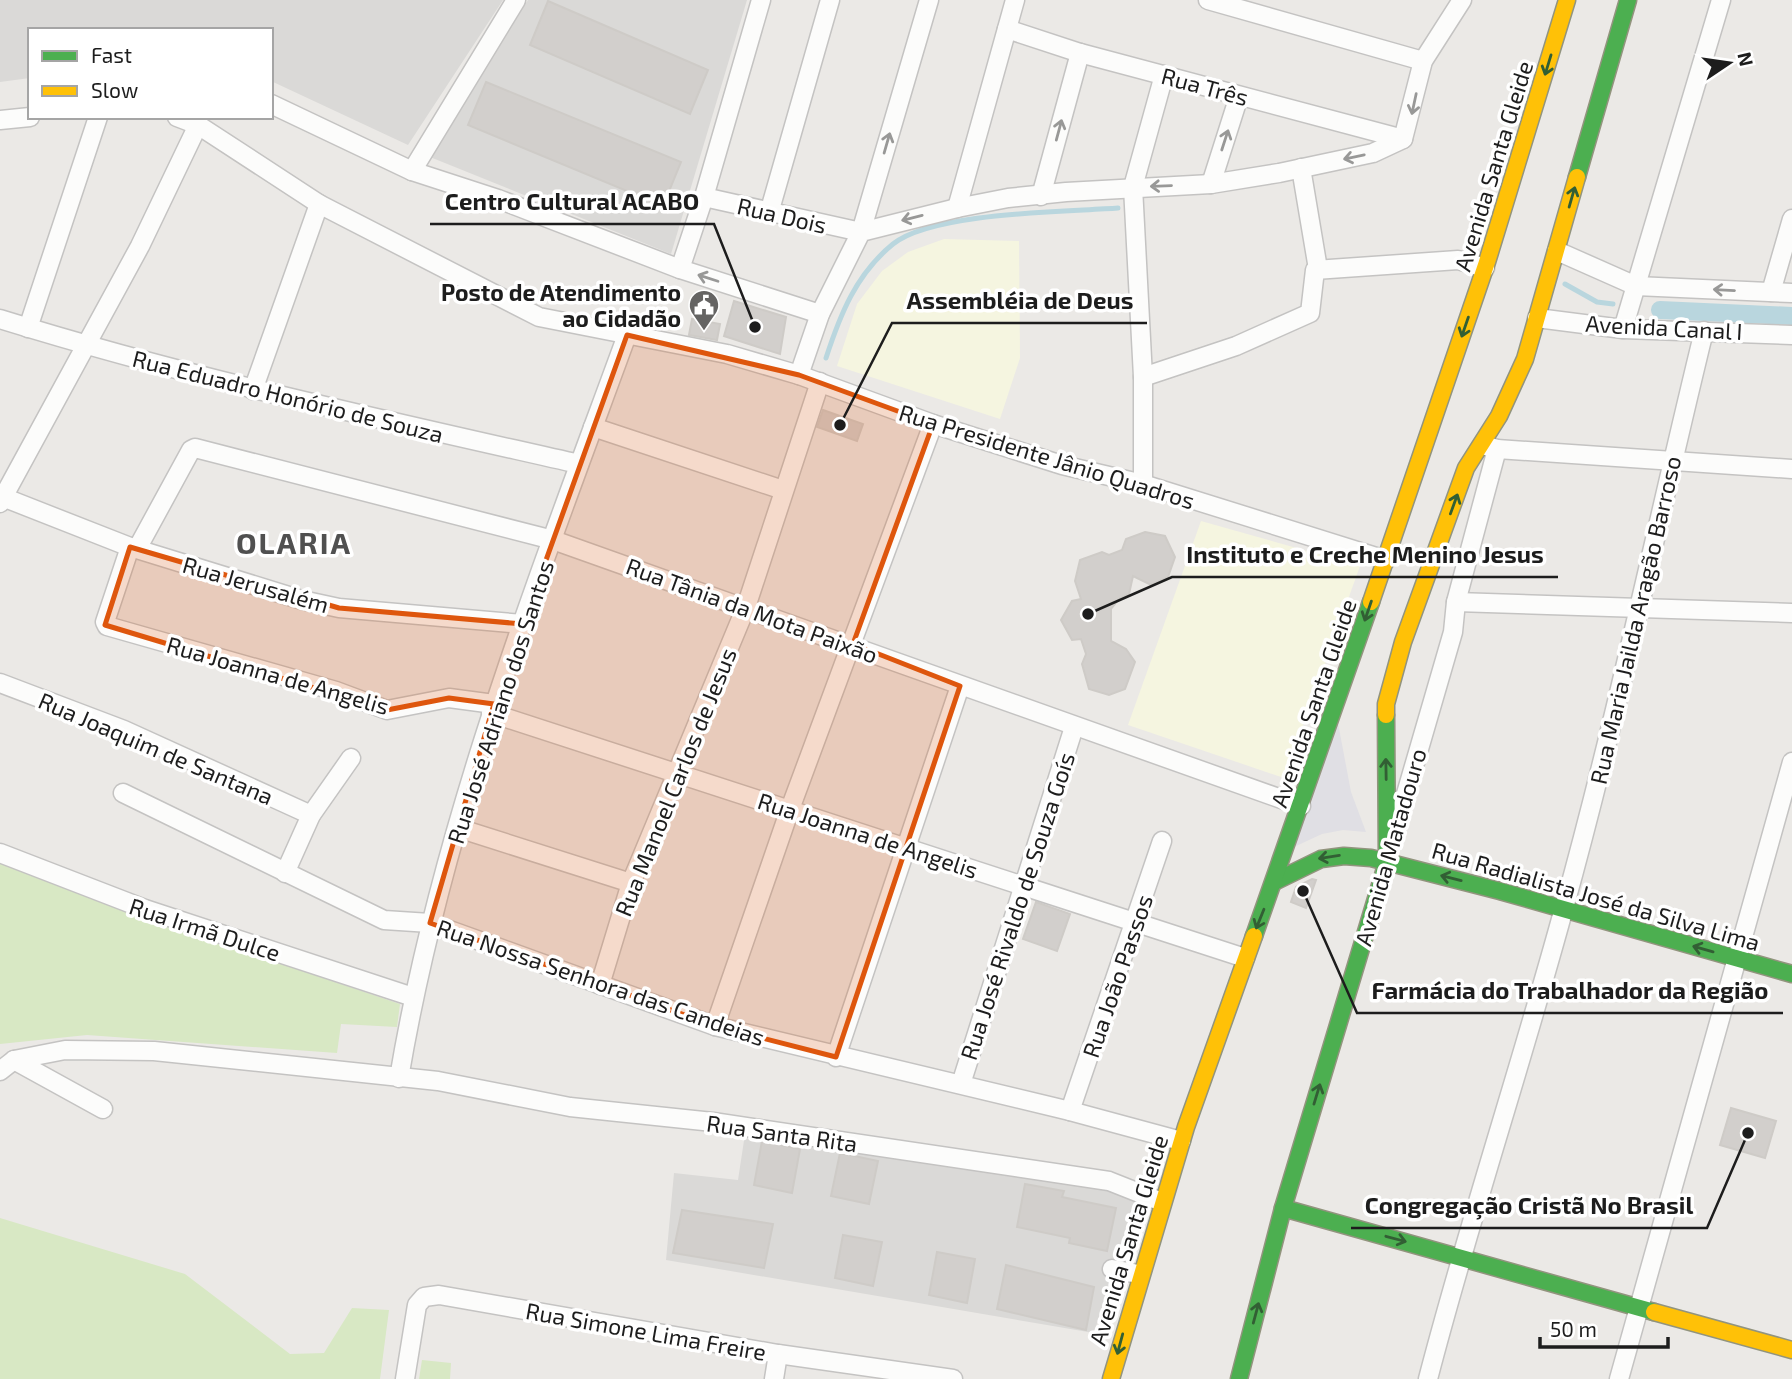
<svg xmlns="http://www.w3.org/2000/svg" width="1792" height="1379" viewBox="0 0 1792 1379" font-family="'Exo 2',sans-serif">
	<rect width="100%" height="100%" fill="#ebe9e6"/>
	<!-- residential -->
	<g fill="#dad9d7">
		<path d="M 0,0 L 503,0 L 408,145 L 271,81 L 271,30 L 30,30 L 30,78 L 0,82 Z"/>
		<path d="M 528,0 L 747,0 L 671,254 L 430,157 Z"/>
		<path d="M 745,1134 L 1105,1184 L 1136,1198 L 1094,1333 L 666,1260 L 674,1173 L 738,1180 Z"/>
	</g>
	<!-- education -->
	<g fill="#f5f5e0">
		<path d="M 944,239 L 1019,241 L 1020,358 L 1000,419 L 837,366 L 857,304 L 882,271 L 908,252 Z"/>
		<path d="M 1201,521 L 1360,566 L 1284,778 L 1128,725 Z"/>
	</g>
	<!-- grass -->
	<g fill="#d8e8c4">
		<path d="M 0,854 L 194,934 L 400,1004 L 397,1027 L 341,1024 L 337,1053 L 87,1035 L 0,1044 Z"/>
		<path d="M 0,1218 L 185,1274 L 290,1354 L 324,1353 L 352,1308 L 389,1310 L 380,1379 L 0,1379 Z"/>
		<path d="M 422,1360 L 451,1363 L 450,1379 L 419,1379 Z"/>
	</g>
	<!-- plaza -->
	<path fill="#e0dfe4" d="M 1338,723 L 1351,792 L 1366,832 L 1343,830 L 1322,834 L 1294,847 Z"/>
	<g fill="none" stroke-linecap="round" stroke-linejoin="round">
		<!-- stream -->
		<g stroke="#b9d6de" stroke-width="5">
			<path d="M 1565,284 L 1597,302 L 1613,304"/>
			<path d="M 826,358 C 840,315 856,274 893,244 C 933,212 1064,212 1118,208"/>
		</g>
		<!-- canal -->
		<path stroke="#b9d6de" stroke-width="18" d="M 1660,310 L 1792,316"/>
	</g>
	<!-- building -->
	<g fill="#d2cfcc" stroke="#cecbc7" stroke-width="2">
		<path d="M 548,1 L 708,70 L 690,114 L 530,45 Z"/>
		<path d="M 486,82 L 681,162 L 663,206 L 468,125 Z"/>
		<path d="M 734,301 L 786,317 L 780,354 L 724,336 Z"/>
		<path d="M 692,319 L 720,324 L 717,340 L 689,335 Z"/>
		<path d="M 823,410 L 863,424 L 857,441 L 817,427 Z"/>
		<path d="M 1145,532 L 1165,536 L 1175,557 L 1168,577 L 1151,585 L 1133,576 L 1129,594 L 1119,599 L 1111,609 L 1111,641 L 1126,649 L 1135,662 L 1125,689 L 1109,695 L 1089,689 L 1082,664 L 1086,654 L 1081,639 L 1072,640 L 1061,620 L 1072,601 L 1081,599 L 1075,581 L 1080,560 L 1102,552 L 1109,555 L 1122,550 L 1126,539 Z"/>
		<path d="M 1312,879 L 1316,880 L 1306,908 L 1291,902 L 1296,887 Z"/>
		<path d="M 1036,902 L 1070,914 L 1057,951 L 1023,939 Z"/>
		<path d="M 1731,1108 L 1776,1121 L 1765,1158 L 1720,1145 Z"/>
		<path d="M 762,1141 L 800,1149 L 792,1193 L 754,1185 Z"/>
		<path d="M 840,1153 L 878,1161 L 869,1204 L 831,1196 Z"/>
		<path d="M 1025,1184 L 1064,1191 L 1062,1197 L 1116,1208 L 1107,1251 L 1069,1243 L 1070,1238 L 1017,1227 Z"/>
		<path d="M 682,1210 L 773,1224 L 764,1268 L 673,1253 Z"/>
		<path d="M 843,1235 L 882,1242 L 873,1286 L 835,1278 Z"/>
		<path d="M 937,1252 L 975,1259 L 967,1303 L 929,1295 Z"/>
		<path d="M 1006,1265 L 1094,1287 L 1086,1330 L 997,1309 Z"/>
	</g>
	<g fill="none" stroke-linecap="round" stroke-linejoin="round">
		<!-- street casing -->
		<g stroke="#c4c3c2" stroke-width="21">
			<g id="street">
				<path d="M 1208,0 L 1423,61"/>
				<path d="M 1007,29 L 1080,53 L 1403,139"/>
				<path d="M 271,104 L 412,171 L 498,199 L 680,269 L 820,314"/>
				<path d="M 177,117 L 198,125 L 319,204 L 539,317 L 727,354 L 799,375 L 933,424 L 1062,465 L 1143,484 L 1386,560"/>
				<path d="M 0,120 L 30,117"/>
				<path d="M 1301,168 L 1318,269"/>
				<path d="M 412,171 L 516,0"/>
				<path d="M 1211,184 L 1239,96"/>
				<path d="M 1041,196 L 1080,53"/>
				<path d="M 704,197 L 861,232 L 929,0"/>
				<path d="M 957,208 L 1015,0"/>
				<path d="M 769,213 L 830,0"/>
				<path d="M 1557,251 L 1636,286 L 1792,293"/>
				<path d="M 680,269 L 704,197 L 761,0"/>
				<path d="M 1771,292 L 1792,219"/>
				<path d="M 1537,318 L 1623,329 L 1792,335"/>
				<path d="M 0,319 C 190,378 385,420 579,464"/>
				<path d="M 28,328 L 98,117"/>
				<path d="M 1623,329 L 1721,0"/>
				<path d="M 799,375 L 820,314 L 861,232 L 957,208 L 1008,198 L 1066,192 L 1211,184 L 1279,173 L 1373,153 L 1403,139 L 1423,61 L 1462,0"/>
				<path d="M 1143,377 L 1236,346 L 1310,313 L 1315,270 L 1458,260 L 1485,268"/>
				<path d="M 253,390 L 319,204"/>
				<path d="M 593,427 L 783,490"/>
				<path d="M 1497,449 L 1792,469"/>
				<path d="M 1143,484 L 1143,377 L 1133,187 L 1164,75"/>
				<path d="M 0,496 L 130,547 L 302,600 L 339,608 L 523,624"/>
				<path d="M 0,503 L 140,246 L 198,125"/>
				<path d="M 130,547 L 105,622 L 107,626 L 336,691 L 387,710 L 449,698 L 494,704"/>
				<path d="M 137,549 L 191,450 L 195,448 L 553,540 L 1301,806"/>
				<path d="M 1456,602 L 1792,613"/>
				<path d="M 0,683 L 124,730 L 311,815"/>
				<path d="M 491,713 L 1245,958"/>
				<path d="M 123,793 L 384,920 L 430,923 L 715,1026 L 1070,1111 L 1181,1141"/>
				<path d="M 458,828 L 631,883"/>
				<path d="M 1394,835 L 1453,632 L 1456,602 L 1497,449 L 1483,445"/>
				<path d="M 0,853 L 145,909 L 413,997"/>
				<path d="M 285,873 L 311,815 L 351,758"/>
				<path d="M 600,985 L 631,883 L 746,607 L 820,382"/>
				<path d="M 715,1026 L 790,809 L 933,424"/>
				<path d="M 836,1057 L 960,686"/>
				<path d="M 14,1060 L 103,1109"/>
				<path d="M 0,1071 L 14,1060 L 65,1050 L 154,1051 L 438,1081 L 570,1107 L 713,1122 L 1109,1181 L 1162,1202"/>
				<path d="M 399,1078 C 442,822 538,578 627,335"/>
				<path d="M 961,1084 L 1074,727"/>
				<path d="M 1070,1111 L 1162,841"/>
				<path d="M 1112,1269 L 1138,1274"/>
				<path d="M 405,1379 L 417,1305 L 424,1297 L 439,1295 L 778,1354 L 953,1379"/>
				<path d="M 774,1379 L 778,1354"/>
				<path d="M 1428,1379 C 1469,1221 1521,1066 1564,908 C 1617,717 1657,523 1704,331"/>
				<path d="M 1619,1379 L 1792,762"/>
			</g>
		</g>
		<!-- fast casing -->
		<g stroke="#92947e" stroke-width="19">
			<g id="fast">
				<path d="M 1577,177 L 1628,0"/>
				<path d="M 1276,881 L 1321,859 L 1344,856 L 1371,858 L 1500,891 L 1792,974"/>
				<path d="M 1254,936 L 1371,602"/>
				<path d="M 1283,1208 L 1654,1312"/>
				<path d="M 1239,1379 L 1283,1208 L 1387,862 L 1386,715"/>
			</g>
		</g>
		<!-- slow casing -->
		<g stroke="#92947e" stroke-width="19">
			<g id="slow">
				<path d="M 1371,602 L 1487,262 L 1567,0"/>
				<path d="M 1386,715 L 1386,704 L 1403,642 L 1466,468 L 1499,416 L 1525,359 L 1577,177"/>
				<path d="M 1654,1312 L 1792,1350"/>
				<path d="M 1111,1379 L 1186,1127 L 1254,936"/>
			</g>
		</g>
		<!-- street -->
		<use href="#street" stroke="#fcfcfb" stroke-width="18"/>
		<!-- fast -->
		<use href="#fast" stroke="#4caf50" stroke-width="16"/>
		<!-- slow -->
		<use href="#slow" stroke="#ffc107" stroke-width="16"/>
	</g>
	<!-- one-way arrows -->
	<defs><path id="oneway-shaft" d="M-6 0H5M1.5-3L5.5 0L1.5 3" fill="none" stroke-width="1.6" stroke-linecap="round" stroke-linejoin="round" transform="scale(1.75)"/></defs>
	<g stroke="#325f34">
		<use href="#oneway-shaft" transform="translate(1548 65) rotate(107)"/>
		<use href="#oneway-shaft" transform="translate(1572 197) rotate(-74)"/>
		<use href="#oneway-shaft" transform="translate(1465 327) rotate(109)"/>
		<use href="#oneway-shaft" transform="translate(1454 504) rotate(-70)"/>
		<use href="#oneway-shaft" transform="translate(1368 611) rotate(109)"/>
		<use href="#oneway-shaft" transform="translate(1386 769) rotate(-91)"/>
		<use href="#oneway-shaft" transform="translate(1329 857) rotate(171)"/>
		<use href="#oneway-shaft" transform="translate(1451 878) rotate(-166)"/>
		<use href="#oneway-shaft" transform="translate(1260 919) rotate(112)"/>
		<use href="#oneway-shaft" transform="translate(1703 949) rotate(-164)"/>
		<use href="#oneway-shaft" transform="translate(1317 1094) rotate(-73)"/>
		<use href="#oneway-shaft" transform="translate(1396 1239) rotate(15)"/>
		<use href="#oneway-shaft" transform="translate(1256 1313) rotate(-75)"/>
		<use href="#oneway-shaft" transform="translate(1120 1344) rotate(105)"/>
	</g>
	<g stroke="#989897">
		<use href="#oneway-shaft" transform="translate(1414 104) rotate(102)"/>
		<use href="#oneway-shaft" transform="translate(1059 130) rotate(-75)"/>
		<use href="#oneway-shaft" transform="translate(1225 140) rotate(-72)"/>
		<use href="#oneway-shaft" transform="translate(887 143) rotate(-74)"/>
		<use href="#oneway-shaft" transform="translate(1354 157) rotate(168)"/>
		<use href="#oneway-shaft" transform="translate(1161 186) rotate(178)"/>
		<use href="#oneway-shaft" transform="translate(912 218) rotate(166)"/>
		<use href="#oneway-shaft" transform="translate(708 278) rotate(-162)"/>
		<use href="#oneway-shaft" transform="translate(1724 290) rotate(-177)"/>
	</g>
	<!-- marked area -->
	<path fill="#de560d" fill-opacity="0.2" stroke="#de560d" stroke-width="5" stroke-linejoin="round" d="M 627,335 L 799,375 L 933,424 L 853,644 L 960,686 L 836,1057 L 715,1026 L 430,923 L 494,704 L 449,698 L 387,710 L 105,625 L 130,547 L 339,608 L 523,624 Z"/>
	<!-- icons -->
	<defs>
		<g id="civic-pin" transform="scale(1.575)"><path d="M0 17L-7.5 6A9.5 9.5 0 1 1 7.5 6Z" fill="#656463" stroke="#fff"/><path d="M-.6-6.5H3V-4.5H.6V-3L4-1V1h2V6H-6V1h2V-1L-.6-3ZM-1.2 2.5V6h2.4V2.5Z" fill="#fff"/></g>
	</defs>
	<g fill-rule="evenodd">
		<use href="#civic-pin" x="704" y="305"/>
	</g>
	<g text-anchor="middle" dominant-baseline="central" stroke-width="7" stroke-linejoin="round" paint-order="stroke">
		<!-- street labels -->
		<g font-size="23" fill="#1d1d1d" stroke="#fff">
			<text transform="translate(1205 86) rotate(15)">Rua Três</text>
			<text transform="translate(1493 166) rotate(-73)">Avenida Santa Gleide</text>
			<text transform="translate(782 215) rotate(13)">Rua Dois</text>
			<text transform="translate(1664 327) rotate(3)">Avenida Canal I</text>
			<text transform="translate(288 396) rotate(14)">Rua Eduadro Honório de Souza</text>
			<text transform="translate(1047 456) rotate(17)">Rua Presidente Jânio Quadros</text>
			<text transform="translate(256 584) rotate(16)">Rua Jerusalém</text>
			<text transform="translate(752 610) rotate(20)">Rua Tânia da Mota Paixão</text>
			<text transform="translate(1635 620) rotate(-77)">Rua Maria Jailda Aragão Barroso</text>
			<text transform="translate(278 675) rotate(16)">Rua Joanna de Angelis</text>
			<text transform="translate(500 702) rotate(-72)">Rua José Adriano dos Santos</text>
			<text transform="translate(1313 703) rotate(-71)">Avenida Santa Gleide</text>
			<text transform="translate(156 748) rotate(23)">Rua Joaquim de Santana</text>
			<text transform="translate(675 782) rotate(-68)">Rua Manoel Carlos de Jesus</text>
			<text transform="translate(868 835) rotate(18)">Rua Joanna de Angelis</text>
			<text transform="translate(1390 847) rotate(-74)">Avenida Matadouro</text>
			<text transform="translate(1596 896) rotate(16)">Rua Radialista José da Silva Lima</text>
			<text transform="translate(1017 906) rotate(-72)">Rua José Rivaldo de Souza Goís</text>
			<text transform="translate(205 929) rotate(18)">Rua Irmã Dulce</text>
			<text transform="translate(1117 976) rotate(-71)">Rua João Passos</text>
			<text transform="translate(601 982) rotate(19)">Rua Nossa Senhora das Candeias</text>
			<text transform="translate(782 1133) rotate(8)">Rua Santa Rita</text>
			<text transform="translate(1128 1240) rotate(-73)">Avenida Santa Gleide</text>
			<text transform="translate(646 1331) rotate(10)">Rua Simone Lima Freire</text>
		</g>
		<!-- poi labels -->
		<g font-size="23" font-weight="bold" fill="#1d1d1d" stroke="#fff" text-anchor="end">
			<text x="681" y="292">Posto de Atendimento<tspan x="681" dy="26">ao Cidadão</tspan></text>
		</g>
		<!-- district labels -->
		<g font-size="30" font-weight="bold" letter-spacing="2" fill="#505050" stroke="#fff">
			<text x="294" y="542">OLARIA</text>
		</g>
	</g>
	<!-- callouts -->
	<path fill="none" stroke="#1d1d1d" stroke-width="2.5" d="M755 327L714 224H430M840 425L892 323H1147M1088 614L1172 577H1558M1303 891L1357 1013H1783M1748 1133L1707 1228H1351"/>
	<g fill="#1d1d1d" stroke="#fff" stroke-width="2.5">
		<circle cx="755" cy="327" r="7"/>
		<circle cx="840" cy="425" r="7"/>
		<circle cx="1088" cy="614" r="7"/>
		<circle cx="1303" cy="891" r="7"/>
		<circle cx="1748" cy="1133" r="7"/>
	</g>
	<g font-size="24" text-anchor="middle" font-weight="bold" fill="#1d1d1d" stroke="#fff" stroke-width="7" stroke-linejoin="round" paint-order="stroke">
		<text x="572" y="210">Centro Cultural ACABO</text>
		<text x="1020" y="309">Assembléia de Deus</text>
		<text x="1365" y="563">Instituto e Creche Menino Jesus</text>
		<text x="1570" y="999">Farmácia do Trabalhador da Região</text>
		<text x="1529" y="1214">Congregação Cristã No Brasil</text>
	</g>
	<!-- legend -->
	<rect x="28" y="28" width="245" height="91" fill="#ffffff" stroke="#a5a5a5" stroke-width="2"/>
	<rect x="42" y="51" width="35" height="10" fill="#4caf50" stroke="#a5a5a5" stroke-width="2"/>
	<text x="91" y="63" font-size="21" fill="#1d1d1d">Fast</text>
	<rect x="42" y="86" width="35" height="10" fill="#ffc107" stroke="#a5a5a5" stroke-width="2"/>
	<text x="91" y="98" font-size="21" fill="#1d1d1d">Slow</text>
	<!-- north arrow -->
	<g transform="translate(1729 63) rotate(77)" stroke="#ffffff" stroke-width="5" paint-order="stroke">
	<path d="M0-5L12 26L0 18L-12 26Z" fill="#1d1d1d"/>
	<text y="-10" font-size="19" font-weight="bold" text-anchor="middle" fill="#1d1d1d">N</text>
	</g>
	<!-- scale -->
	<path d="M1540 1337v10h128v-10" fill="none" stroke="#1d1d1d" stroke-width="3.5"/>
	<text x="1550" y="1337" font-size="21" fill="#1d1d1d" stroke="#ffffff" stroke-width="5" paint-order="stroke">50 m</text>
</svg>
